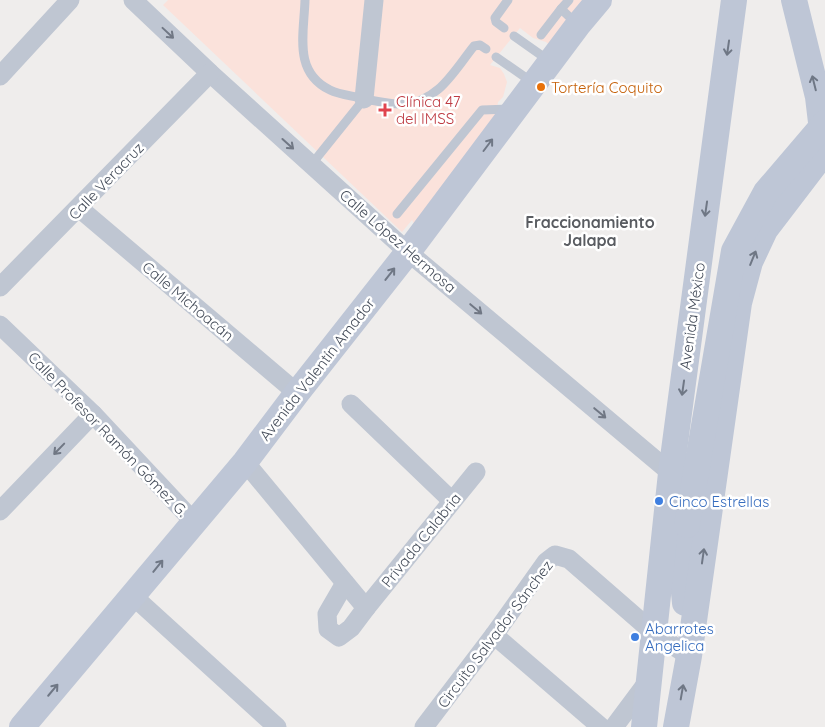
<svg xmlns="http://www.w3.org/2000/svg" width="825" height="727" viewBox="0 0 825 727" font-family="Quicksand,sans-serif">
	<rect width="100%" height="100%" fill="#efedec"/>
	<!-- medical -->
	<path fill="#fbe2db" d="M 168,0 L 596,0 L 558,52 L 546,42 L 533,38 L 520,28 L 490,65 L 500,68 L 504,74 L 507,82 L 503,97 L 498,102 L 495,117 L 416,227 L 412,220 L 402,232 L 163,5 Z"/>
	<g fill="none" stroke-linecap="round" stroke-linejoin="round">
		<!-- lane -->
		<g stroke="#bfc6d2" stroke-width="9">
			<path d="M 305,0 C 304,34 293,72 330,90 C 340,95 354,96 364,99 L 311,165"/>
			<path d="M 569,0 L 561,9 L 576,23"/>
			<path d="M 504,28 L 496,22 L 495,18 L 508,0"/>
			<path d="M 541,35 L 561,9"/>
			<path d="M 514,36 L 548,60"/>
			<path d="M 496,57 L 532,82"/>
			<path d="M 364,99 C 377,101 391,105 404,104 C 438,102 454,71 474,46 L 480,45 L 486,49"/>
			<path d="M 397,214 L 482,110 L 510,109"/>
		</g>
		<!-- street -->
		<g stroke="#bfc6d2" stroke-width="19">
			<path d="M 133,0 L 210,73 L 408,252 L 671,473"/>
			<path d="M 0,76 L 70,0"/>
			<path d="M 364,99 L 374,0"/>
			<path d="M 79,208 L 297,393"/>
			<path d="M 0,287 L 210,73"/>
			<path d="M 0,325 L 93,414 L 194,522"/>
			<path d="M 351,404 L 452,501"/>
			<path d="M 245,462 L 366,608"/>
			<path d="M 0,511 L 93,414"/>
			<path d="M 345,583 L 327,614 L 328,629 L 339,637 L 351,628 L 366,608 L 476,472"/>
			<path d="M 133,596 L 277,727"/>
			<path d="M 494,635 L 601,727"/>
			<path d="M 424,727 L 494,635 L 546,562 L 555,555 L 569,559 L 654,633 L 689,656"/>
			<path d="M 614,727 L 649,680"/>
		</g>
		<!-- secondary -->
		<g stroke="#bec6d6" stroke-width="26">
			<path d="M 685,603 L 682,572 L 687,525"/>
			<path d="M 22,727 L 245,462 L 297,393 L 408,252 L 578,25 L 599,0"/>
			<path d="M 644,727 L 671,473 L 734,0"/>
			<path d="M 676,727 L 689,656 L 739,303 L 750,262 L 765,230 L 816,163 L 821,152 L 823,139 L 818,97 L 794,0"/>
		</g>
		<!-- secondary-bridge -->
		<path stroke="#bec6d6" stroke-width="26" d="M 687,525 L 734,251 L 766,192 L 825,123"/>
	</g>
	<!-- one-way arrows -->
	<defs><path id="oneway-shaft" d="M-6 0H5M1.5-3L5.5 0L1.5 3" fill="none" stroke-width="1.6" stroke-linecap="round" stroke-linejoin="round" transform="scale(1.25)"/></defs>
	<g stroke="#707784">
		<use href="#oneway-shaft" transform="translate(168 33) rotate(43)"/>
		<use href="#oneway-shaft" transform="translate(288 144) rotate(42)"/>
		<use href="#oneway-shaft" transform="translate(476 309) rotate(40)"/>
		<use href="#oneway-shaft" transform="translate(600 413) rotate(40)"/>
		<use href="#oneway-shaft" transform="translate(59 449) rotate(134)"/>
	</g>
	<g stroke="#6f7785">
		<use href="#oneway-shaft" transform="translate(728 48) rotate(98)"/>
		<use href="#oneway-shaft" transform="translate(814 83) rotate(-104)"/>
		<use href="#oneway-shaft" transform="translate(488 145) rotate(-53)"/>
		<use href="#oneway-shaft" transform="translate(706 209) rotate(98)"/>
		<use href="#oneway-shaft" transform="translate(753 258) rotate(-68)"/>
		<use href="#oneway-shaft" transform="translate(390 274) rotate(-52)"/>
		<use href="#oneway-shaft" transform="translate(683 388) rotate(98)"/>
		<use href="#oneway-shaft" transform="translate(703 556) rotate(-82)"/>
		<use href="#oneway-shaft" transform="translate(158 566) rotate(-51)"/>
		<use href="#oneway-shaft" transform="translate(53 690) rotate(-50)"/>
		<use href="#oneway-shaft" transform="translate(682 692) rotate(-80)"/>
	</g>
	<!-- markers -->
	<circle fill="#e8710a" stroke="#fff" stroke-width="2" cx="541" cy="87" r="5"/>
	<path fill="#e0444e" stroke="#fff" stroke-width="2" d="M382.5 102.5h5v5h5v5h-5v5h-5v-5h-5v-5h5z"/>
	<g fill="#3f7fe0" stroke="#fff" stroke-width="2">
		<circle cx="659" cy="501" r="5"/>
		<circle cx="635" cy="637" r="5"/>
	</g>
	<g text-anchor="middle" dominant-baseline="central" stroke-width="5" stroke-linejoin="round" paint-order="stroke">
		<!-- food labels -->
		<g font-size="15" fill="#c56008" stroke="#fff" text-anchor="start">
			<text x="551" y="87">Tortería Coquito</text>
		</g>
		<!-- health labels -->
		<g font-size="15" fill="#be3a42" stroke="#fff" text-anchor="start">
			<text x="396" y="101">Clínica 47<tspan x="396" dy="17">del IMSS</tspan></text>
		</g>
		<!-- street labels -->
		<g font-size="15" fill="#454d5a" stroke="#fff">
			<text transform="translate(106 181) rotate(-46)">Calle Veracruz</text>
			<text transform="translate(398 241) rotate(41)">Calle López Hermosa</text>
			<text transform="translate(188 301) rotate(40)">Calle Michoacán</text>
			<text transform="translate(692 316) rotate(-82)">Avenida México</text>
			<text transform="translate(317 369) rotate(-52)">Avenida Valentín Amador</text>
			<text transform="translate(108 434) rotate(46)">Calle Profesor Ramón Gómez G.</text>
			<text transform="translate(421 540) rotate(-51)">Privada Calabria</text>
			<text transform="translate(495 634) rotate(-53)">Circuito Salvador Sánchez</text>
		</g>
		<!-- shop labels -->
		<g font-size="15" fill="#366cbe" stroke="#fff" text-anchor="start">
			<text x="669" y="501">Cinco Estrellas</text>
			<text x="645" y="628">Abarrotes<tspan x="645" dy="17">Angelica</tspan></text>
		</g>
		<!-- neighbourhood labels -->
		<g font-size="16" font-weight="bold" fill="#595c61" stroke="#fff">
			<text x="590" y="222">Fraccionamiento<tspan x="590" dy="18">Jalapa</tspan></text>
		</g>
	</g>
</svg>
